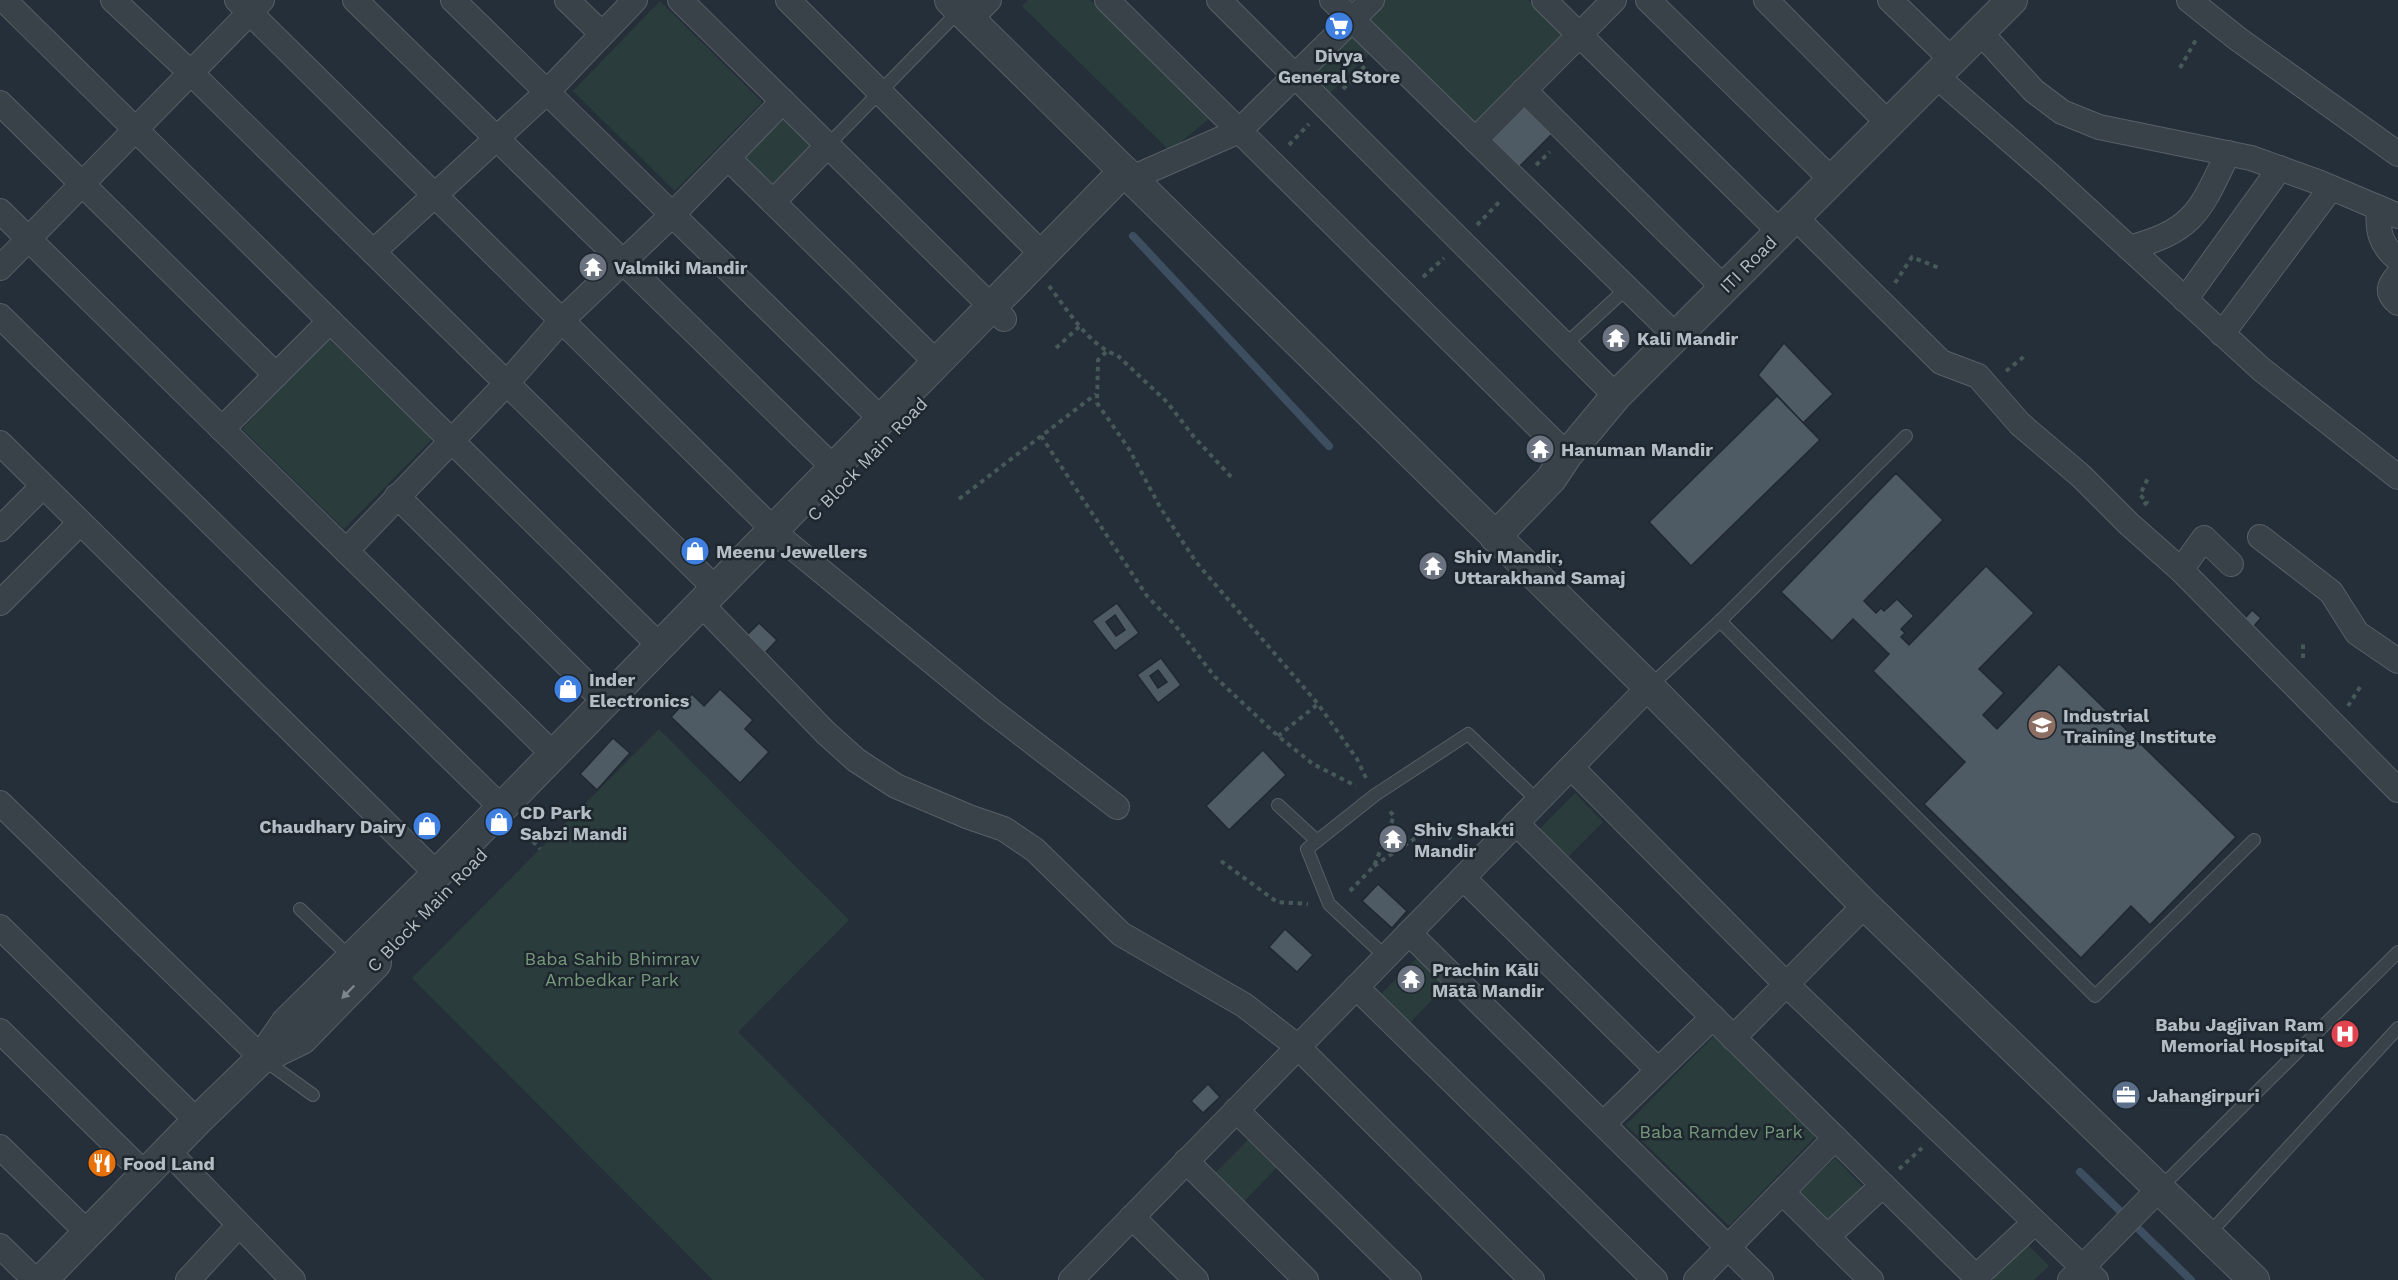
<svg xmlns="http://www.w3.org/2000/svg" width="2398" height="1280" viewBox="0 0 2398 1280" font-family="'Work Sans',sans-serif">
	<rect width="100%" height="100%" fill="#252f39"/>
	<!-- green -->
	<g fill="#2a3d3c">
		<path d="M 1028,0 L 1090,0 L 1210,118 L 1170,151 L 1022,6 Z"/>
		<path d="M 1384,0 L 1528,0 L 1564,35 L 1477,125 L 1367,17 Z"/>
		<path d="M 660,1 L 762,102 L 675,191 L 573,91 Z"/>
		<path d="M 1351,27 L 1373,50 L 1326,97 L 1304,75 Z"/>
		<path d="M 783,114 L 815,145 L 770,190 L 739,159 Z"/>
		<path d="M 329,339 L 432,439 L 344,529 L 242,429 Z"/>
		<path d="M 659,729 L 849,920 L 738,1032 L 985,1280 L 713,1280 L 412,978 Z"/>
		<path d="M 1575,793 L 1603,822 L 1563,862 L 1535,834 Z"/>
		<path d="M 1419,956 L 1447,984 L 1408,1025 L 1379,996 Z"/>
		<path d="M 1714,1036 L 1816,1136 L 1729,1226 L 1626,1125 Z"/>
		<path d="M 1252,1136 L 1280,1164 L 1241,1205 L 1212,1176 Z"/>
		<path d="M 1835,1158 L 1864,1188 L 1827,1224 L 1798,1194 Z"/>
		<path d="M 2026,1243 L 2049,1266 L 2034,1280 L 1994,1280 L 1991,1277 Z"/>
	</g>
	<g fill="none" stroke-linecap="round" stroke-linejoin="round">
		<!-- stream -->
		<g stroke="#3d4e60" stroke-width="8">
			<path d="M 1133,236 L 1329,446"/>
			<path d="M 2080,1172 L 2191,1280"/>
		</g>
	</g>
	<!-- building -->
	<g fill="#4e5a64" stroke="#202830" stroke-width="1.5" fill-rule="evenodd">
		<path d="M 1527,98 L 1557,129 L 1515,171 L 1484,140 Z"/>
		<path d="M 1784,343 L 1833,394 L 1803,423 L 1758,375 Z"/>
		<path d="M 1777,396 L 1820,440 L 1691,566 L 1649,522 Z"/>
		<path d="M 1896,473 L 1943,520 L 1864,601 L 1876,613 L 1881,608 L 1884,611 L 1897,599 L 1914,616 L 1901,629 L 1905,633 L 1901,637 L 1909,645 L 1986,566 L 2034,613 L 1979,669 L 2004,693 L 1983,715 L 1997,729 L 2059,664 L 2236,837 L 2150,925 L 2131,906 L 2081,958 L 1924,804 L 1965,762 L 1873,671 L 1889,654 L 1853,619 L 1832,641 L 1781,592 Z"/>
		<path d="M 1117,603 L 1139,633 L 1115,651 L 1092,621 ZM 1115,615 L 1125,630 L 1116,636 L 1106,622 Z"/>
		<path d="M 2252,610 L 2261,618 L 2248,633 L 2239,625 Z"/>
		<path d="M 759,623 L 777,640 L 762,656 L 743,639 Z"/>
		<path d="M 1161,658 L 1181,685 L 1158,703 L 1137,675 ZM 1158,670 L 1167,682 L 1158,688 L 1150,676 Z"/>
		<path d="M 720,689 L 753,720 L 745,729 L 769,752 L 740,783 L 671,717 L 692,694 L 704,706 Z"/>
		<path d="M 613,738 L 630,753 L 597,790 L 580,774 Z"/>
		<path d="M 1263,750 L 1286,775 L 1229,830 L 1206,806 Z"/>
		<path d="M 1392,836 L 1400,842 L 1394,848 L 1389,844 Z"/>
		<path d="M 1378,884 L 1407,911 L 1392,928 L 1362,901 Z"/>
		<path d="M 1285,929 L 1313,955 L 1297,972 L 1269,947 Z"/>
		<path d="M 1208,1084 L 1220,1097 L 1203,1113 L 1191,1101 Z"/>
	</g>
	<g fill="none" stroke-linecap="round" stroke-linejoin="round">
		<!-- service casing -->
		<g stroke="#575f67" stroke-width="14">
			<g id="service">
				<path d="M 828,145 L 960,10"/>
				<path d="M 1565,345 L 1627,288"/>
				<path d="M 1720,621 L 2095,996 L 2254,840"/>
				<path d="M 1649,687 L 1720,621 L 1906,436"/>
				<path d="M 1278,805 L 1317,841"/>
				<path d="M 300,909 L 351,958"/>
				<path d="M 1386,957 L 1329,904 L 1307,849 L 1375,795 L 1468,734 L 1538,801"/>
				<path d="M 263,1059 L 313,1095"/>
				<path d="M 2160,1188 L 2398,952"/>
				<path d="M 2208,1235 L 2398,1028"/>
			</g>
		</g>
		<!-- minor casing -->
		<g stroke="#575f67" stroke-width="26">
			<g id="minor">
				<path d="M 4,0 L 660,646"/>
				<path d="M 113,0 L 191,73 L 716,589"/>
				<path d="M 237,0 L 786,542 L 992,711 L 1117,807"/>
				<path d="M 355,0 L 834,468"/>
				<path d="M 453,0 L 881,419"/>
				<path d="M 567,0 L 602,34"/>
				<path d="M 680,0 L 1004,319"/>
				<path d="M 788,0 L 1042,254"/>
				<path d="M 1107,0 L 1567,455"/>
				<path d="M 1219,0 L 1616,396"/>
				<path d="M 1332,0 L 1676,336"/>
				<path d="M 1544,0 L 1780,232"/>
				<path d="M 1648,0 L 1832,180"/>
				<path d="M 1766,0 L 1889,124"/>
				<path d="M 1890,0 L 1952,60"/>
				<path d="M 2189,0 L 2238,39 L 2398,154"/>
				<path d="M 970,19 L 989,0"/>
				<path d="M 1980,32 L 2034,91 L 2062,112 L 2099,127 L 2251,158 L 2318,182 L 2398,216"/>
				<path d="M 1936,76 L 2051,176 L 2261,369 L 2398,477"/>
				<path d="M 1524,90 L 1724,288"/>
				<path d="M 0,103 L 276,375"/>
				<path d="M 1475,140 L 1614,0"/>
				<path d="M 728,158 L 936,362"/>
				<path d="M 1132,178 L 1239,131 L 1372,0"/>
				<path d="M 773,202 L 828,145"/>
				<path d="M 2379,208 C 2377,230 2380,245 2398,259"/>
				<path d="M 0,211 L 554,755"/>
				<path d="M 1795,217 L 1941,362 L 1978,376 L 2020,424 L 2081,476 L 2129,524 L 2181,570 L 2398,790"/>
				<path d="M 2129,248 C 2195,230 2200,211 2228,153"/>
				<path d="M 373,252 L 547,92 L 635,0"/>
				<path d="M 0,268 L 262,0"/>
				<path d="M 2398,275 C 2388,286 2386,293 2398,303"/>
				<path d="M 2185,300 L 2280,168"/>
				<path d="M 0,316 L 502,808"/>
				<path d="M 2222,334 L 2331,188"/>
				<path d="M 222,429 L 330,321"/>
				<path d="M 0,443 L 437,874"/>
				<path d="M 397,496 L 605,702"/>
				<path d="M 0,529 L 43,486"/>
				<path d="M 2260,537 L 2331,592 L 2357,633 L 2398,661"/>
				<path d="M 346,551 L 507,383 L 562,320 L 672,215 L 783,101"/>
				<path d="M 2181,570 L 2204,538 L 2231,564"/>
				<path d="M 0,603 L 80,523"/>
				<path d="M 701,604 L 826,733 L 856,760 L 896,786 L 969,817 L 1004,829 L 1035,850 L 1121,934 L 1244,1005 L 1298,1047 L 1532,1280"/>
				<path d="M 1571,767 L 1787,985 L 2096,1280"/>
				<path d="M 0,803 L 262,1058"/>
				<path d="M 1516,823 L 1979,1280"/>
				<path d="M 1463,878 L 1658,1070"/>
				<path d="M 0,927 L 197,1121"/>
				<path d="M 1409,933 L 1761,1280"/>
				<path d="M 1356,987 L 1655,1280"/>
				<path d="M 0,1031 L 145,1174"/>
				<path d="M 1733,1038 L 1865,905"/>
				<path d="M 1236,1110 L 1409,1280"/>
				<path d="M 1603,1124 L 1713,1017"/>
				<path d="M 0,1147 L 88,1233"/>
				<path d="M 168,1151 L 293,1280"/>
				<path d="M 1186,1161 L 1306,1280"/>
				<path d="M 1782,1192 L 1871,1280"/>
				<path d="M 1132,1217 L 1196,1280"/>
				<path d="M 1827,1237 L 1883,1185"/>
				<path d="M 0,1246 L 35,1280"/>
				<path d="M 1976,1277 L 2035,1222"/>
				<path d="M 188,1280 L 239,1225"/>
				<path d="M 1071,1280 L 1649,687"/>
				<path d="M 1696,1280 L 1835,1138"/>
				<path d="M 2070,1280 L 2160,1188"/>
			</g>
		</g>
		<!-- tertiary casing -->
		<g stroke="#575f67" stroke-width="32">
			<g id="tertiary">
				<path d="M 950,0 L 1649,687 L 1865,905 L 2254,1280"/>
				<path d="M 1495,537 L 1551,479 L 1567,455 L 1616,396 L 2012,0"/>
				<path d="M 265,1057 L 302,1039 L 376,963"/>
				<path d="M 42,1280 L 197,1121 L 262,1058 L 286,1023 L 437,874 L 1124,171"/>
			</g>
		</g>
		<!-- path -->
		<g stroke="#475859" stroke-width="4" stroke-dasharray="4.5 4.5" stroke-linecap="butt">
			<path d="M 2180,68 L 2197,38"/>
			<path d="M 1343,89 L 1365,66"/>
			<path d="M 1289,145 L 1309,124"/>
			<path d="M 1536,165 L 1550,152"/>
			<path d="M 1477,225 L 1501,200"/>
			<path d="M 1423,277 L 1444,258"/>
			<path d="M 1895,283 L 1912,257 L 1939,268"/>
			<path d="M 1049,286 C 1066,308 1090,347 1117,355 L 1167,402 L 1194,437 L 1234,480"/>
			<path d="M 1056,348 L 1080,326"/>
			<path d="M 1106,352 L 1098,360 L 1097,403 L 1129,449 L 1160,507 L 1196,562 L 1318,704 L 1357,759 L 1366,778"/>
			<path d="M 2006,371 L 2026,355"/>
			<path d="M 1041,436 L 1147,596 L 1174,624 L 1215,677 L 1278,736 L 1313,764 L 1356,786"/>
			<path d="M 959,499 L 1096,394"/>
			<path d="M 2144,505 L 2147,502 L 2140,495 L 2148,478"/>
			<path d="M 2303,658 L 2303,640"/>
			<path d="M 2348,706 L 2362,684"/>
			<path d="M 1278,736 L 1318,704"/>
			<path d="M 521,828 L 540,849"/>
			<path d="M 1221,861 L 1277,902 L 1308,904"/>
			<path d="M 1374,866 L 1414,839 L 1438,827 L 1451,839"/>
			<path d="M 1350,891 L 1374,866 L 1394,816 L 1388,809"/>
			<path d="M 1899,1169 L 1922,1148"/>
		</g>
		<!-- service -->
		<use href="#service" stroke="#394149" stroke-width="12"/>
		<!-- minor -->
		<use href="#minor" stroke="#394149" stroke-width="24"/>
		<!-- tertiary -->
		<use href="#tertiary" stroke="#394149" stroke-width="30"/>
	</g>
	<!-- one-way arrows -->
	<defs><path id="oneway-solid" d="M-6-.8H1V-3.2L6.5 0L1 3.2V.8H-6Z" transform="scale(1.5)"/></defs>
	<use fill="#7d858d" href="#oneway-solid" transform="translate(348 992) rotate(134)"/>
	<!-- icons -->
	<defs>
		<g id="supermarket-disc" transform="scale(1.5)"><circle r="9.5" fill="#3f7fe0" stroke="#1e262e"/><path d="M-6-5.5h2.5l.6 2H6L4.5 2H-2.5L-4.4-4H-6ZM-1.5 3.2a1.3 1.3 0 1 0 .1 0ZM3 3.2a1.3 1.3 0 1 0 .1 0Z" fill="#fff"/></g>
		<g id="temple-disc" transform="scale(1.5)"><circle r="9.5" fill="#6b7280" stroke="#1e262e"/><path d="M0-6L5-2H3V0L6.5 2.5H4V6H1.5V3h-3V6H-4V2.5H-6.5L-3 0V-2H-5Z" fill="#fff"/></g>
		<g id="shop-disc" transform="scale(1.5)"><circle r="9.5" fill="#3f7fe0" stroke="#1e262e"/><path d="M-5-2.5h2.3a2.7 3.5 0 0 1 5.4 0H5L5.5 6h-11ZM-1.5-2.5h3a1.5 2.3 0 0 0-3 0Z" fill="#fff"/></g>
		<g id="university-disc" transform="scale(1.5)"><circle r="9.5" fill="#8d6e63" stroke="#1e262e"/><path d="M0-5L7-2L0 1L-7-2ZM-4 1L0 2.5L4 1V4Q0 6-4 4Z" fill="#fff"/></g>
		<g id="hospital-disc" transform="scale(1.5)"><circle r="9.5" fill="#e0444e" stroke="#1e262e"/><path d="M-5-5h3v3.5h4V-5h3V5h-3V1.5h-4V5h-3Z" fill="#fff"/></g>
		<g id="office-disc" transform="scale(1.5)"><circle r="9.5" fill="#5c6f8a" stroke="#1e262e"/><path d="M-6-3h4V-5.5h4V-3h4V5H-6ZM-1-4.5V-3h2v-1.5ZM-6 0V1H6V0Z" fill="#fff"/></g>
		<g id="restaurant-disc" transform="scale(1.5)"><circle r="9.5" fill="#e8710a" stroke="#1e262e"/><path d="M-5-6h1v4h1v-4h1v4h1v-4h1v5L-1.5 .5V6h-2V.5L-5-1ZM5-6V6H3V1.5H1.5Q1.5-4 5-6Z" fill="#fff"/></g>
	</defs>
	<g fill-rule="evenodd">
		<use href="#supermarket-disc" x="1339" y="26"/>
		<use href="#temple-disc" x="593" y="267"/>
		<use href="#temple-disc" x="1616" y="338"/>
		<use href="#temple-disc" x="1540" y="449"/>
		<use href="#shop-disc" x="695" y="551"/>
		<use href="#temple-disc" x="1433" y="566"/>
		<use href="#shop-disc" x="568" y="689"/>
		<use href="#university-disc" x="2042" y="725"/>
		<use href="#shop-disc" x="499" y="822"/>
		<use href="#shop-disc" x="427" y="826"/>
		<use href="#temple-disc" x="1393" y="839"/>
		<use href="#temple-disc" x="1411" y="979"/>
		<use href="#hospital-disc" x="2345" y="1034"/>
		<use href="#office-disc" x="2126" y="1095"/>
		<use href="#restaurant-disc" x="102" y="1163"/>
	</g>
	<g text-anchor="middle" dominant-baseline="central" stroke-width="5" stroke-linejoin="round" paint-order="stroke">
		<!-- poi labels -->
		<g font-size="18" font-weight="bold" fill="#b4bcc5" stroke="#1e262e" text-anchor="start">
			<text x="1339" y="55" text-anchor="middle">Divya<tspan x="1339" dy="21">General Store</tspan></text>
			<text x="614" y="267">Valmiki Mandir</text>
			<text x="1637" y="338">Kali Mandir</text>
			<text x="1561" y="449">Hanuman Mandir</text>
			<text x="716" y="551">Meenu Jewellers</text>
			<text x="1454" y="556">Shiv Mandir,<tspan x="1454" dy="21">Uttarakhand Samaj</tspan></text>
			<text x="589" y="679">Inder<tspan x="589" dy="21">Electronics</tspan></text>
			<text x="2063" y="715">Industrial<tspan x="2063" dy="21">Training Institute</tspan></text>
			<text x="520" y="812">CD Park<tspan x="520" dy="21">Sabzi Mandi</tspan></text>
			<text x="406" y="826" text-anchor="end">Chaudhary Dairy</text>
			<text x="1414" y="829">Shiv Shakti<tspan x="1414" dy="21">Mandir</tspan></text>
			<text x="1432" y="969">Prachin Kāli<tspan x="1432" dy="21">Mātā Mandir</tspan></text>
			<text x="2324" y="1024" text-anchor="end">Babu Jagjivan Ram<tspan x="2324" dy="21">Memorial Hospital</tspan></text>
			<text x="2147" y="1095">Jahangirpuri</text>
			<text x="123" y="1163">Food Land</text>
		</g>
		<!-- street labels -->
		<g font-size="18" fill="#b4bcc5" stroke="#1e262e">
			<text transform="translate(1748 264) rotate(-45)">ITI Road</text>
			<text transform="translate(867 459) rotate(-46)">C Block Main Road</text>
			<text transform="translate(427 910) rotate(-46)">C Block Main Road</text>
		</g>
		<!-- park labels -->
		<g font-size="18" fill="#75987a" stroke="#1e262e">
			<text x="612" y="958">Baba Sahib Bhimrav<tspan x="612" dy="21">Ambedkar Park</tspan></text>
			<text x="1721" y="1131">Baba Ramdev Park</text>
		</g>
	</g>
</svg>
